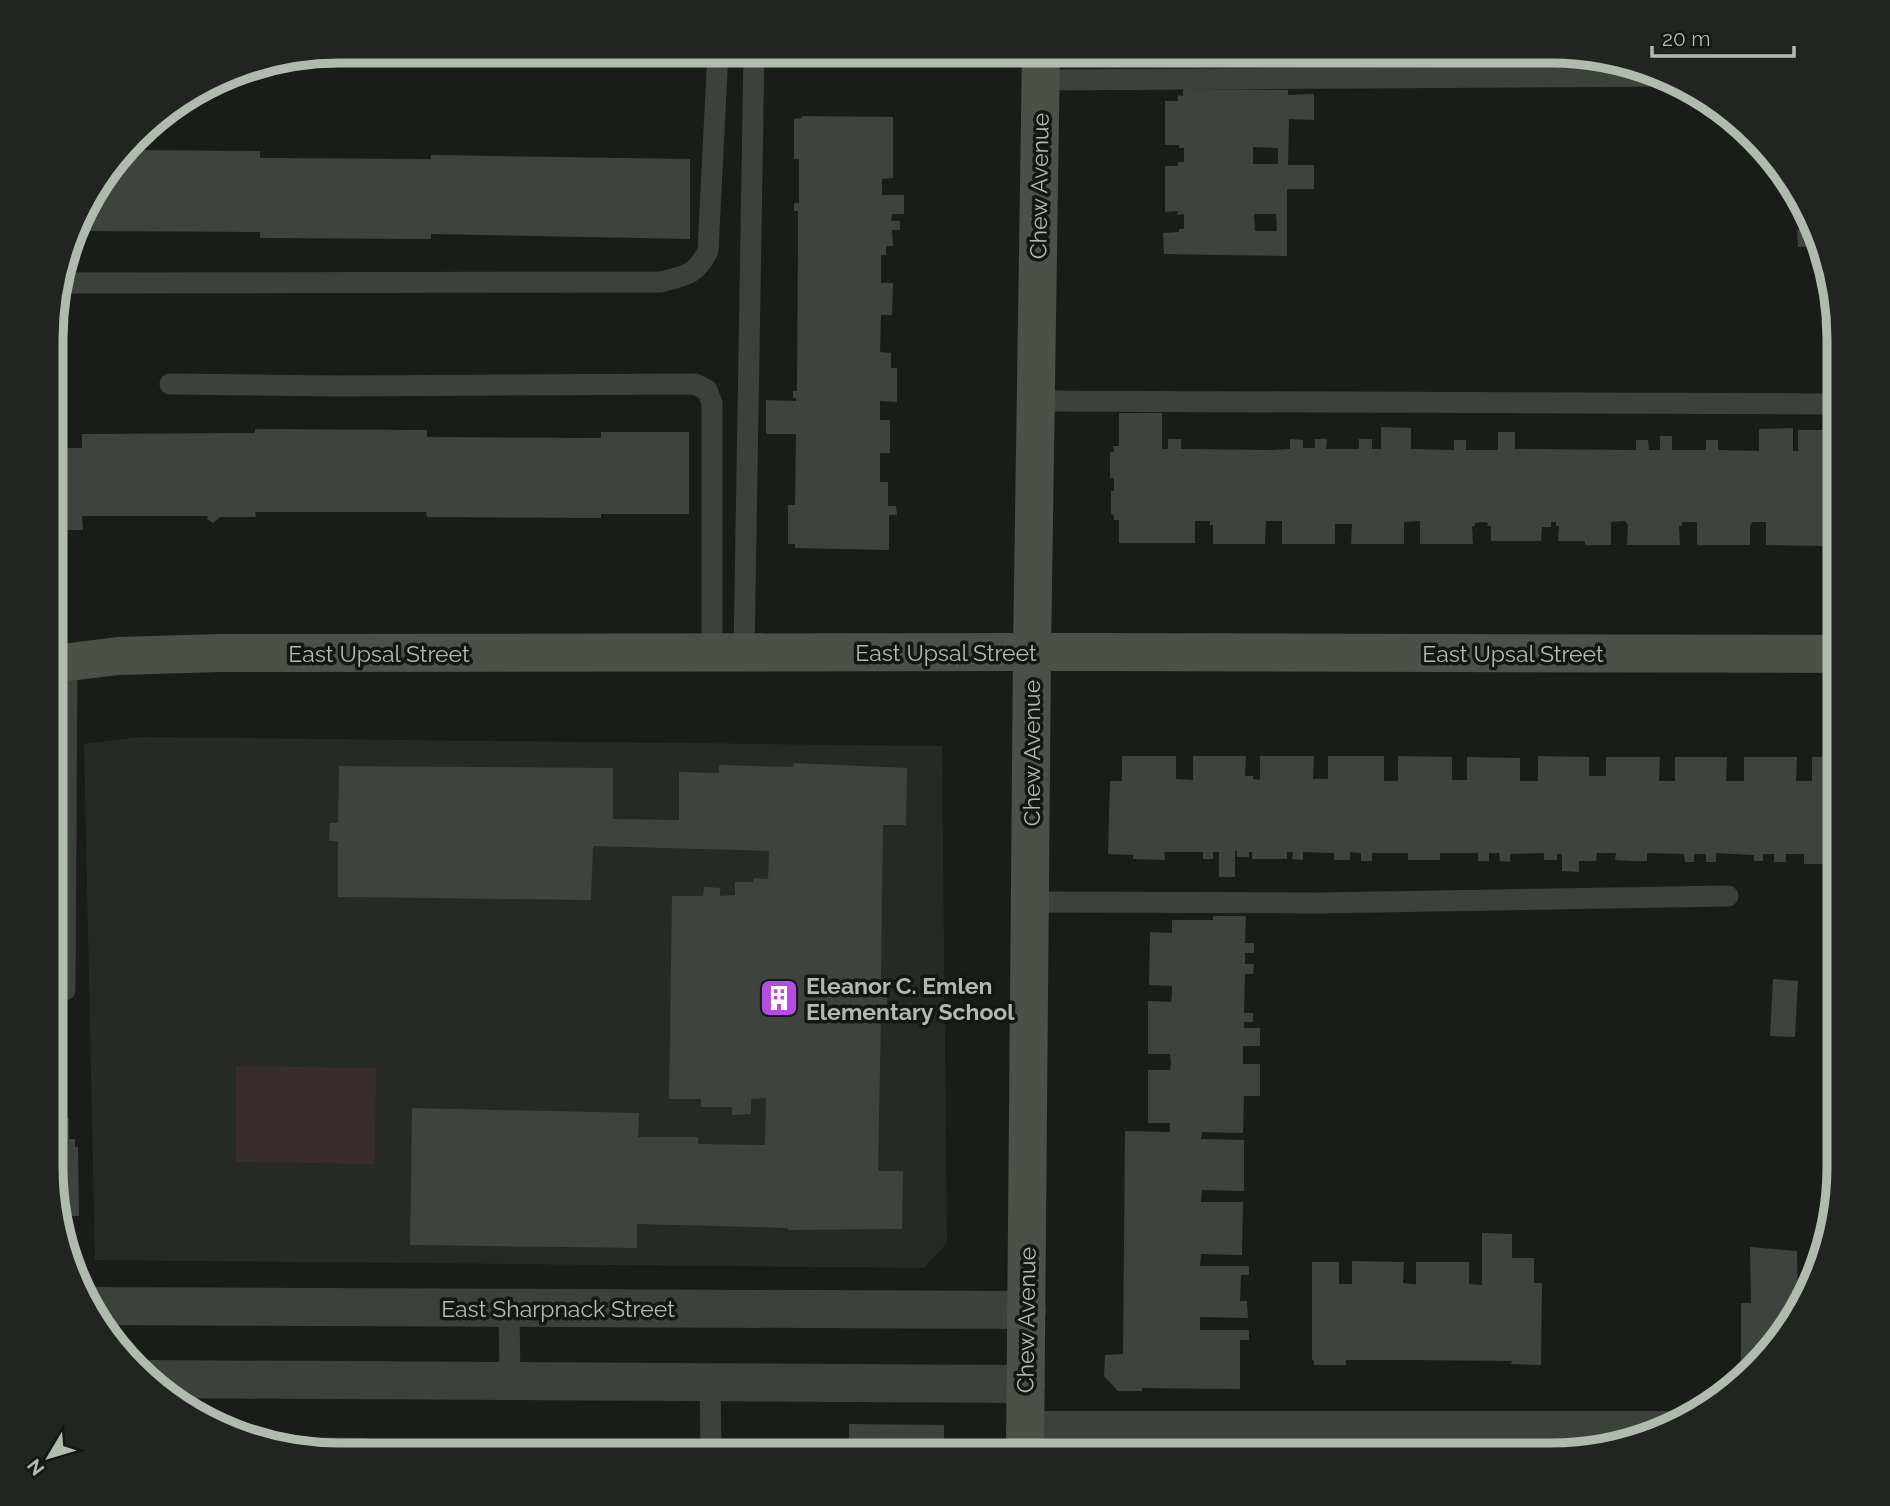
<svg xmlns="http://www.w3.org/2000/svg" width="1890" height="1506" viewBox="0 0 1890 1506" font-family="Raleway,sans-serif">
	<rect width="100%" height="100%" fill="#1a1c1a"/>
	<!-- built -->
	<path fill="#262926" d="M 141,737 L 942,746 L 947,1243 L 924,1268 L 95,1260 L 84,744 Z"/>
	<!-- green -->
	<path fill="#362d2c" d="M 236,1066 L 376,1068 L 375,1164 L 236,1162 Z"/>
	<!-- building -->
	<g fill="#3f433f" fill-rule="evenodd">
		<path d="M 1183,89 L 1288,90 L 1288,95 L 1314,94 L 1314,120 L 1289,119 L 1288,165 L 1314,165 L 1314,189 L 1287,189 L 1287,256 L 1164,254 L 1163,233 L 1179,232 L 1179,229 L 1184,229 L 1184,214 L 1177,215 L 1178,211 L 1165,212 L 1165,166 L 1178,166 L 1178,162 L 1184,162 L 1184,148 L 1179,148 L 1179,145 L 1165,145 L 1165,101 L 1178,101 L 1178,95 L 1183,96 ZM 1253,147 L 1278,148 L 1278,164 L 1253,164 ZM 1254,214 L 1276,214 L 1277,231 L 1255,231 Z"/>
		<path d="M 802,116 L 893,117 L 893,178 L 882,179 L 882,195 L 904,195 L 904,214 L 892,214 L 891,221 L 900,221 L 900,230 L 892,230 L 893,246 L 886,246 L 886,255 L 881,255 L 881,283 L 893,283 L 892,315 L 881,315 L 880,352 L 891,353 L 891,368 L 897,368 L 897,402 L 880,401 L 880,420 L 890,420 L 890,453 L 880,453 L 880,482 L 888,482 L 888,506 L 896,506 L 897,515 L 889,515 L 889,550 L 795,548 L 795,544 L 788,544 L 788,505 L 795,505 L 796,434 L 766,434 L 766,400 L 796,401 L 796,398 L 793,398 L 793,391 L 797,391 L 798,229 L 798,211 L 794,211 L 794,203 L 799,203 L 799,159 L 794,159 L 794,119 L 802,118 Z"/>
		<path d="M 126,150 L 260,151 L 260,158 L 431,159 L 431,155 L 690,159 L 690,239 L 431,234 L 431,239 L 260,238 L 260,232 L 84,231 L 84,237 L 75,237 L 89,195 Z"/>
		<path d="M 1797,230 L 1814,230 L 1818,246 L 1798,247 Z"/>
		<path d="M 1119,413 L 1162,413 L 1162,449 L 1168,449 L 1168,439 L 1181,439 L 1181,449 L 1272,450 L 1290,449 L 1290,439 L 1303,440 L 1303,448 L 1315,448 L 1315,439 L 1327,439 L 1326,449 L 1359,449 L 1359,439 L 1372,439 L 1372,449 L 1381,449 L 1381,427 L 1411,428 L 1411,449 L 1454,450 L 1454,440 L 1466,440 L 1466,450 L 1498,450 L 1498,432 L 1515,432 L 1515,449 L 1636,450 L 1636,440 L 1648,440 L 1649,450 L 1660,450 L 1660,436 L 1672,436 L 1672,450 L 1706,450 L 1706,440 L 1718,440 L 1718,450 L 1759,451 L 1759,429 L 1793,428 L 1793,451 L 1798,451 L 1798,430 L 1834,430 L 1834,448 L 1839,448 L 1839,530 L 1828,530 L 1827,546 L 1766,545 L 1766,522 L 1752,522 L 1750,526 L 1750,545 L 1697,545 L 1697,522 L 1682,522 L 1682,526 L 1679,526 L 1680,545 L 1627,545 L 1628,525 L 1625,521 L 1611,522 L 1611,545 L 1585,545 L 1585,541 L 1558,541 L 1559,526 L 1556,526 L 1556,522 L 1551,522 L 1551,527 L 1542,527 L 1541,541 L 1491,541 L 1491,526 L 1487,526 L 1488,523 L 1481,522 L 1475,523 L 1475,526 L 1472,526 L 1473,544 L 1420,544 L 1420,521 L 1404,522 L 1404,544 L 1351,544 L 1352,524 L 1335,524 L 1335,544 L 1282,544 L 1282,521 L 1266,521 L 1265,544 L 1213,544 L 1213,525 L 1210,525 L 1210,521 L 1195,521 L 1195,543 L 1119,543 L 1119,520 L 1114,520 L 1114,515 L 1111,514 L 1111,491 L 1114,491 L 1114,478 L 1110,478 L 1110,452 L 1114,452 L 1113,446 L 1119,446 Z"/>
		<path d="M 255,429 L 427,430 L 427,437 L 601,438 L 601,432 L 689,432 L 689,514 L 601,514 L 601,518 L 427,517 L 426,512 L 255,512 L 256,517 L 220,517 L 213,523 L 207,519 L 208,516 L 82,516 L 83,530 L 53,530 L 53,448 L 82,448 L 82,434 L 255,433 Z"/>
		<path d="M 1122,756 L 1176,756 L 1176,779 L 1193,780 L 1193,756 L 1246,756 L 1245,776 L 1253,776 L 1253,779 L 1260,780 L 1260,756 L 1314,756 L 1313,779 L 1328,779 L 1328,756 L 1384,756 L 1384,781 L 1398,781 L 1398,756 L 1452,757 L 1452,780 L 1467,780 L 1467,757 L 1520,758 L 1520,781 L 1538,781 L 1538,756 L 1589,757 L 1589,776 L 1606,776 L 1606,757 L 1660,757 L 1659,781 L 1675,781 L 1675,757 L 1727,757 L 1726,781 L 1744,781 L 1744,757 L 1797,757 L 1796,781 L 1812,781 L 1812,757 L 1839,757 L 1839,853 L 1825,853 L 1825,864 L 1804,864 L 1804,854 L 1786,854 L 1786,862 L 1774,862 L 1774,854 L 1763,854 L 1763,861 L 1754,861 L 1754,855 L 1716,853 L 1716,862 L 1706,862 L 1706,854 L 1694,854 L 1694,862 L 1685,862 L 1684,854 L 1647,853 L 1647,861 L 1632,861 L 1615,860 L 1616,853 L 1597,853 L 1596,861 L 1579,861 L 1579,872 L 1562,871 L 1562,854 L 1557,854 L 1557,860 L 1544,860 L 1544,853 L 1510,854 L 1510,862 L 1500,861 L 1499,853 L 1489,853 L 1489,861 L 1478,861 L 1478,853 L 1440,853 L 1440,860 L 1408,860 L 1408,853 L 1372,853 L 1372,861 L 1361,861 L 1361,853 L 1350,852 L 1350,860 L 1334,860 L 1334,853 L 1303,852 L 1303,860 L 1292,859 L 1293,852 L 1287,852 L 1287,859 L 1252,859 L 1252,852 L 1249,852 L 1249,857 L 1237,857 L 1237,851 L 1235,851 L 1235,877 L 1219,877 L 1219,852 L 1213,852 L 1213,859 L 1203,859 L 1203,852 L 1164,852 L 1165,860 L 1133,859 L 1133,855 L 1108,854 L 1110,781 L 1122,781 Z"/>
		<path d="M 794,763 L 907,768 L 906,825 L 883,825 L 881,977 L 887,984 L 887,1012 L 881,1017 L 878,1171 L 903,1171 L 902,1229 L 788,1230 L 788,1228 L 637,1224 L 637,1248 L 410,1245 L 412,1108 L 639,1113 L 638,1137 L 698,1137 L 698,1144 L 765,1145 L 766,1098 L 751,1099 L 751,1114 L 732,1115 L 732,1107 L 701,1107 L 701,1099 L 669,1099 L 672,896 L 703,896 L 704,887 L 720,888 L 720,896 L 735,895 L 735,882 L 753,882 L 753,878 L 768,879 L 769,851 L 593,846 L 591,900 L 338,897 L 338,841 L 329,841 L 330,823 L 338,823 L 339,766 L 613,768 L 613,819 L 679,820 L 679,772 L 719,773 L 719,765 L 793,767 Z"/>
		<path d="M 1213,916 L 1246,916 L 1245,943 L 1254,943 L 1254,953 L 1245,953 L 1245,964 L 1254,964 L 1253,974 L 1245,974 L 1244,1013 L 1253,1013 L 1253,1022 L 1244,1022 L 1244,1028 L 1260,1028 L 1260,1046 L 1243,1046 L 1243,1064 L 1260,1064 L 1260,1096 L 1244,1096 L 1243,1133 L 1202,1132 L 1201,1139 L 1244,1140 L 1244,1191 L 1202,1190 L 1201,1202 L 1243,1202 L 1242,1255 L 1201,1254 L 1200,1266 L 1249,1266 L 1249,1275 L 1241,1275 L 1240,1301 L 1247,1301 L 1248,1318 L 1200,1317 L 1200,1330 L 1249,1330 L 1249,1340 L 1240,1340 L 1240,1389 L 1142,1388 L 1142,1391 L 1118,1391 L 1104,1376 L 1105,1355 L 1123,1354 L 1125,1131 L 1170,1132 L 1170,1123 L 1148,1123 L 1148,1070 L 1170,1070 L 1171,1063 L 1170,1054 L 1148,1054 L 1148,1001 L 1171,1002 L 1172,994 L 1172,986 L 1149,985 L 1150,932 L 1172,933 L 1172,920 L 1213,920 Z"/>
		<path d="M 1773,979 L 1798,981 L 1795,1037 L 1770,1036 Z"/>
		<path d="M 52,1118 L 69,1118 L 69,1139 L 75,1139 L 75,1147 L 78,1147 L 79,1216 L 71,1216 L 71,1243 L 67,1243 L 51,1186 Z"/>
		<path d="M 1482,1233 L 1512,1234 L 1512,1258 L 1534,1258 L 1534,1283 L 1542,1283 L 1541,1365 L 1511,1364 L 1512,1361 L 1412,1360 L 1346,1360 L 1346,1365 L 1314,1365 L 1314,1361 L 1312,1360 L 1312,1262 L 1339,1262 L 1339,1284 L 1352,1284 L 1352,1261 L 1404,1262 L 1403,1283 L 1412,1284 L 1416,1284 L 1416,1262 L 1469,1262 L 1469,1284 L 1482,1285 Z"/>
		<path d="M 1750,1247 L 1797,1251 L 1798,1303 L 1801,1303 L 1767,1357 L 1741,1376 L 1741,1303 L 1751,1303 Z"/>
		<path d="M 1815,1250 L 1824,1250 L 1815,1281 Z"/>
		<path d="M 849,1424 L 944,1425 L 944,1455 L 849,1455 Z"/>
		<path d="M 304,1437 L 367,1438 L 367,1441 L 371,1441 L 370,1455 L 321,1455 L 300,1450 L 300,1441 L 304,1441 Z"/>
		<path d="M 463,1439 L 523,1440 L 523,1455 L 463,1455 Z"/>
		<rect x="542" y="1439" width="60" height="16"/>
		<path d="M 620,1439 L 690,1440 L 690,1455 L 620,1455 Z"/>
		<path d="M 385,1441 L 448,1442 L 448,1455 L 385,1455 Z"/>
	</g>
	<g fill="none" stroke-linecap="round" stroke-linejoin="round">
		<!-- lane -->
		<g stroke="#3c413b" stroke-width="21">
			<path d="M 1041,80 L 1667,76"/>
			<path d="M 59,283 L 660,282 C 685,276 696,275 708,251 L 718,51"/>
			<path d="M 170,384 L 339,386 L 695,384 L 707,390 L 712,403 L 712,654"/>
			<path d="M 1036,401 L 1839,404"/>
			<path d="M 744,653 L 754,51"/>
			<path d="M 1030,902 L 1318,903 L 1728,896"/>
			<path d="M 52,994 L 65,990 L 67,662"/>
			<path d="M 509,1308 L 510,1381"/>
			<path d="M 710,1382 L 711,1455"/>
		</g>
		<!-- street -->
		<g stroke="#3c413b" stroke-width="38">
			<path d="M 90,1306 L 1027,1310"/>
			<path d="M 145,1379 L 1026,1384"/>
			<path d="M 1025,1430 L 1665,1430"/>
		</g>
		<!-- secondary -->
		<g stroke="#4b5049" stroke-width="38">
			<path d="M 53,664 L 118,656 L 219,653 L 1091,652 L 1839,654"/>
			<path d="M 1025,1455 L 1032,652 L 1041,51"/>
		</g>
	</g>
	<!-- icons -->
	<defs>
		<g id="building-square" transform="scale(2.0125)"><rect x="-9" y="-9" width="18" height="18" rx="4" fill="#b44ce2" stroke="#151715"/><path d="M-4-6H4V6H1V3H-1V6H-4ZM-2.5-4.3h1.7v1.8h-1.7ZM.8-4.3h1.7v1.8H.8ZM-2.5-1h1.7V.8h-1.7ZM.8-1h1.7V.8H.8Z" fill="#fff"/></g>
	</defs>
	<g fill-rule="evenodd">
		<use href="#building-square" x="779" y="998"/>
	</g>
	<g text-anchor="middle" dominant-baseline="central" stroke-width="7" stroke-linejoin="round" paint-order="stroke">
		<!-- street labels -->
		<g font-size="23" fill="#b1baae" stroke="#151715">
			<text transform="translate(1039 186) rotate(-89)">Chew Avenue</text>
			<text x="946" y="652">East Upsal Street</text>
			<text x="379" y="653">East Upsal Street</text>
			<text x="1513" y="653">East Upsal Street</text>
			<text transform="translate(1031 753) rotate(-90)">Chew Avenue</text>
			<text x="558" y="1308">East Sharpnack Street</text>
			<text transform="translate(1026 1320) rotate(-89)">Chew Avenue</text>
		</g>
		<!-- poi labels -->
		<g font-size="23" font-weight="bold" fill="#b1baae" stroke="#151715" text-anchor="start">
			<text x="806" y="985">Eleanor C. Emlen<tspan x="806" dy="26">Elementary School</tspan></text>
		</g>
	</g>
	<!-- crop -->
	<path d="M0 0H1890V1506H0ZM339 63H1551A276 276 0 0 1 1827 339V1167A276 276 0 0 1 1551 1443H339A276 276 0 0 1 63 1167V339A276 276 0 0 1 339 63Z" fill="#212421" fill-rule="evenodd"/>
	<path fill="none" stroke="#b1baae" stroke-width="9" d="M339 63H1551A276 276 0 0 1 1827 339V1167A276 276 0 0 1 1551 1443H339A276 276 0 0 1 63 1167V339A276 276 0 0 1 339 63Z"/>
	<!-- north arrow -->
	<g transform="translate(49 1457) rotate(232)" stroke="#151715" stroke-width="5" paint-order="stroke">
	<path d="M0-5L12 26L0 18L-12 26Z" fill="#b1baae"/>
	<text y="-10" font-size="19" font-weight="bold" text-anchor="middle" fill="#b1baae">N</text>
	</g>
	<!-- scale -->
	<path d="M1652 46v10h142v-10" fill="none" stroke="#b1baae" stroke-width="3.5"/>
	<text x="1662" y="46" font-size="21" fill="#b1baae" stroke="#151715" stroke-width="5" paint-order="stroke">20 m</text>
</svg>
